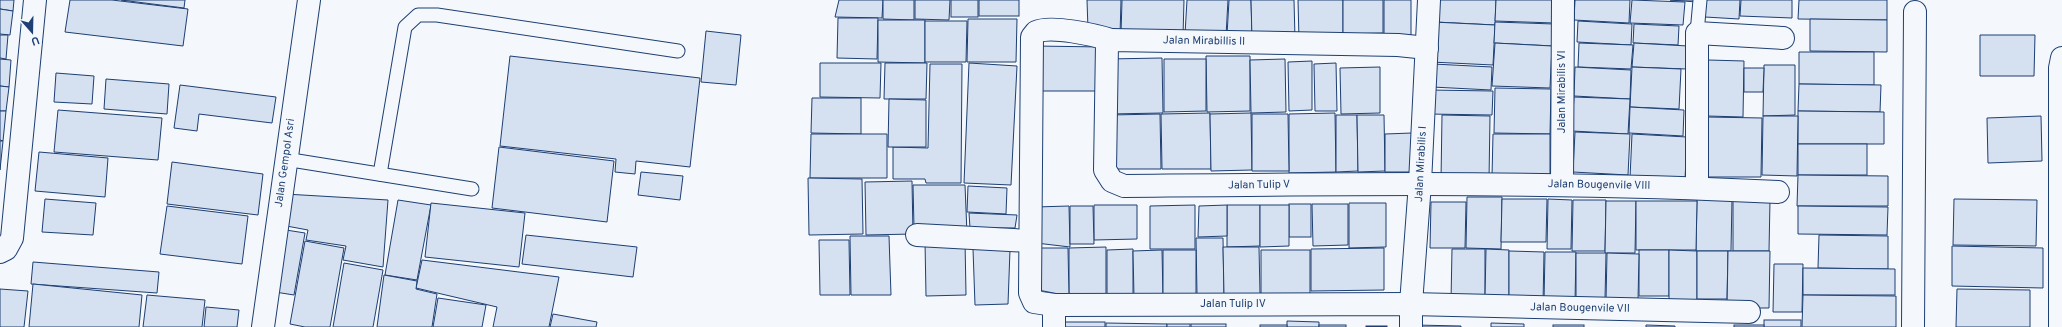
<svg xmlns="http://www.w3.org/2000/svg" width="2062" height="327" viewBox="0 0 2062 327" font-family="Overpass,sans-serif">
	<rect width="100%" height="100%" fill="#f4f7fb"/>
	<!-- building -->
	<g fill="#d5e0f0" stroke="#1d3f73">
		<path d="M 0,0 L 14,0 L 13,11 L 0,9 Z"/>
		<path d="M 70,0 L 112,0 L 188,9 L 183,46 L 65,32 Z"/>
		<path d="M 121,0 L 185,0 L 184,8 Z"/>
		<path d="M 839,0 L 883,0 L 882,18 L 835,17 Z"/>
		<path d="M 883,0 L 914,0 L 914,20 L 883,19 Z"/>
		<path d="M 915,0 L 950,0 L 949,20 L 915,19 Z"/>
		<rect x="951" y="0" width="27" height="17"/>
		<rect x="979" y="0" width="40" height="16"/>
		<path d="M 1087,0 L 1121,0 L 1120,36 L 1088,30 Z"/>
		<path d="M 1122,0 L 1184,0 L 1183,36 L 1121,34 Z"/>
		<path d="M 1187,0 L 1228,0 L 1226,36 L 1185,34 Z"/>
		<path d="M 1229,0 L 1251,0 L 1252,34 L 1227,35 Z"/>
		<path d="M 1251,0 L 1294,0 L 1295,39 L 1252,40 Z"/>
		<path d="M 1298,0 L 1343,0 L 1343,39 L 1299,40 Z"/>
		<path d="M 1343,0 L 1383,0 L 1383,33 L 1343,34 Z"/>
		<path d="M 1384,0 L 1411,0 L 1411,36 L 1384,37 Z"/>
		<path d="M 1437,0 L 1496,0 L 1495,25 L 1436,22 Z"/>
		<path d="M 1496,0 L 1555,0 L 1554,23 L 1495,21 Z"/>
		<path d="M 1575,0 L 1630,0 L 1629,23 L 1574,20 Z"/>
		<path d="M 1632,0 L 1685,2 L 1683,25 L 1630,23 Z"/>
		<path d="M 1670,0 L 1697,0 L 1697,2 Z"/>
		<path d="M 1706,0 L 1740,0 L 1739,19 L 1705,17 Z"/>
		<path d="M 1741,0 L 1792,0 L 1792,18 L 1740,16 Z"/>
		<path d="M 1799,0 L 1887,0 L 1887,20 L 1798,19 Z"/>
		<path d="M 0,9 L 13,11 L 10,35 L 0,34 Z"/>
		<path d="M 838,18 L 878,18 L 877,59 L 837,58 Z"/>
		<path d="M 968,19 L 1017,19 L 1016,62 L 967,62 Z"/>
		<path d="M 1810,19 L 1887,20 L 1887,52 L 1810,51 Z"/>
		<path d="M 878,20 L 925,20 L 925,63 L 878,62 Z"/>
		<path d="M 925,21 L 967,21 L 966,62 L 925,62 Z"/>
		<path d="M 1578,21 L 1632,24 L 1631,45 L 1577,42 Z"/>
		<path d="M 1433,22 L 1495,25 L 1493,65 L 1431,62 Z"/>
		<path d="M 1495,22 L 1554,24 L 1553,46 L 1494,43 Z"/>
		<path d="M 1634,24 L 1679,26 L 1678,45 L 1633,43 Z"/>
		<path d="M 706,31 L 741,35 L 736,85 L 701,82 Z"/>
		<path d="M 0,35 L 8,35 L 6,59 L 0,58 Z"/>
		<path d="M 1980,35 L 2035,35 L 2034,76 L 1980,76 Z"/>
		<path d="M 1495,43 L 1552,46 L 1550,88 L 1492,86 Z"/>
		<path d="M 1579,43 L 1633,45 L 1631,69 L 1578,67 Z"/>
		<path d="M 1634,43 L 1688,46 L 1687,69 L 1632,67 Z"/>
		<path d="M 1035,46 L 1103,47 L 1102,91 L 1034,91 Z"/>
		<path d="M 1799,52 L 1874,52 L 1874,85 L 1799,84 Z"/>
		<path d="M 510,56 L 700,78 L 690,167 L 636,161 L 635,174 L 615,172 L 616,159 L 500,146 Z"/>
		<path d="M 1206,56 L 1250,56 L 1250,111 L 1207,112 Z"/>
		<path d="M 1162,58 L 1163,113 L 1109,114 L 1108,59 Z"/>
		<path d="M 0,59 L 11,60 L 9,87 L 0,86 Z"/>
		<path d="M 1164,59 L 1206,59 L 1206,111 L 1164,112 Z"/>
		<path d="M 1285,59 L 1286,112 L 1251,113 L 1250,60 Z"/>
		<path d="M 1708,60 L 1744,61 L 1743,117 L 1707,116 Z"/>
		<path d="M 1312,61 L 1312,110 L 1289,111 L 1288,62 Z"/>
		<path d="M 820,63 L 881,63 L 880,98 L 820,97 Z"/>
		<path d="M 885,63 L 927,63 L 926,99 L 884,99 Z"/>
		<path d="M 969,63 L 1017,66 L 1011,185 L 964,183 Z"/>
		<path d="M 1336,63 L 1337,111 L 1315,111 L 1314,64 Z"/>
		<path d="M 930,64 L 962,64 L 961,183 L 926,183 L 925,179 L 893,179 L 893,147 L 928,148 Z"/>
		<path d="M 1433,64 L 1492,67 L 1491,90 L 1432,87 Z"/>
		<path d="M 1764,65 L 1795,65 L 1795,115 L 1763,116 Z"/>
		<path d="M 1380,67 L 1380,113 L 1341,114 L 1340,68 Z"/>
		<path d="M 1575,67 L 1631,70 L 1630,99 L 1574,96 Z"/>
		<path d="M 1632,67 L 1681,69 L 1679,109 L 1630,107 Z"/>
		<path d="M 1744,68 L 1764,68 L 1763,92 L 1744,92 Z"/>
		<path d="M 56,73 L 94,76 L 92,104 L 54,102 Z"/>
		<path d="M 106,79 L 169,84 L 167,114 L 104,109 Z"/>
		<path d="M 1799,84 L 1881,85 L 1880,112 L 1798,111 Z"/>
		<path d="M 180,85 L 276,97 L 272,123 L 199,114 L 197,131 L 174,128 Z"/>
		<path d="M 0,86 L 9,87 L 6,111 L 0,111 Z"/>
		<path d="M 1495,88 L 1551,89 L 1550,134 L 1494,133 Z"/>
		<path d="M 1429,90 L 1493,91 L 1492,115 L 1428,114 Z"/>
		<path d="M 1574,97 L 1630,99 L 1628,134 L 1572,131 Z"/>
		<path d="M 812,98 L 861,98 L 861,134 L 811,133 Z"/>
		<path d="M 889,99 L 926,100 L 926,147 L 888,147 Z"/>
		<path d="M 1630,107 L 1684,110 L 1683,136 L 1629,133 Z"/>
		<path d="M 58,110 L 162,118 L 158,160 L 54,152 Z"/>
		<path d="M 0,111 L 6,111 L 3,141 L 0,140 Z"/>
		<path d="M 1798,111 L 1884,112 L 1884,144 L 1798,144 Z"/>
		<path d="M 1210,113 L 1211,169 L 1162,169 L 1161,114 Z"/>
		<path d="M 1251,113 L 1252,170 L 1211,171 L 1210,114 Z"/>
		<path d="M 1335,113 L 1336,172 L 1289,173 L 1289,114 Z"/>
		<path d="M 1160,114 L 1161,169 L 1110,169 L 1110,115 Z"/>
		<path d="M 1252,114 L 1288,114 L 1289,171 L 1252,171 Z"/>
		<path d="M 1336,115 L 1357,115 L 1358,171 L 1336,172 Z"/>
		<path d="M 1357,115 L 1384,115 L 1385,171 L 1358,172 Z"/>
		<path d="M 1442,115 L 1490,116 L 1489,180 L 1441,180 Z"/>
		<path d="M 1763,116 L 1798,116 L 1797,176 L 1762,175 Z"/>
		<path d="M 2041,116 L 2042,161 L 1988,163 L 1987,118 Z"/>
		<path d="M 1707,117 L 1762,118 L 1761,177 L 1706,177 Z"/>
		<path d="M 1575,132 L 1630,134 L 1628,175 L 1573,172 Z"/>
		<path d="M 1412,133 L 1412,172 L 1385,172 L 1385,134 Z"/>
		<path d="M 811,134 L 887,134 L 887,178 L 810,178 Z"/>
		<path d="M 1493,134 L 1550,134 L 1550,178 L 1492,177 Z"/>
		<path d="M 1632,134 L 1687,137 L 1685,180 L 1630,178 Z"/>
		<path d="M 0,141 L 3,141 L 0,170 Z"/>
		<rect x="1798" y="144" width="69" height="31"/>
		<path d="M 499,147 L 614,161 L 607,222 L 492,208 Z"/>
		<path d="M 39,152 L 108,158 L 105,197 L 35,191 Z"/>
		<path d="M 172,162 L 263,174 L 258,215 L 167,204 Z"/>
		<path d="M 641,172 L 683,176 L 680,200 L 638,195 Z"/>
		<path d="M 1798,175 L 1888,176 L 1888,206 L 1797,206 Z"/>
		<path d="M 808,178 L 862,179 L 863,234 L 809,235 Z"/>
		<path d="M 912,181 L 913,234 L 866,235 L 865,182 Z"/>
		<path d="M 913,185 L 965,185 L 967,234 L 914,228 Z"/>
		<path d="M 968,186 L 1007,188 L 1006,214 L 967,212 Z"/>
		<path d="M 285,194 L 388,200 L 383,267 L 343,260 L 346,246 L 306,240 L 308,230 L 281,225 Z"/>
		<path d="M 1467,197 L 1502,197 L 1501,249 L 1466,248 Z"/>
		<path d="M 45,199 L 96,203 L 93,235 L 42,232 Z"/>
		<path d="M 1502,199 L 1547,199 L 1546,242 L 1501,242 Z"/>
		<path d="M 1548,199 L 1572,200 L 1571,249 L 1547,249 Z"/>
		<path d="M 1697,199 L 1732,199 L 1731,251 L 1696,251 Z"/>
		<path d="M 1954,199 L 2037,200 L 2036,246 L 1953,245 Z"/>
		<path d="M 398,200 L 431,205 L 417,280 L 385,275 Z"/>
		<path d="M 1573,200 L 1606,200 L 1605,251 L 1572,251 Z"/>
		<path d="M 1733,200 L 1770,200 L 1769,251 L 1733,251 Z"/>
		<path d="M 1606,201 L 1636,201 L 1635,253 L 1605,253 Z"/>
		<path d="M 1636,201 L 1697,201 L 1696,250 L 1636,250 Z"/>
		<path d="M 1431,202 L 1466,202 L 1465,248 L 1430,248 Z"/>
		<path d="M 431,203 L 525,213 L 519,267 L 425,257 Z"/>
		<path d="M 1349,203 L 1386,203 L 1386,247 L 1349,248 Z"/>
		<rect x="1289" y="204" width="22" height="33"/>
		<path d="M 1312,204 L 1348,204 L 1348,245 L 1313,246 Z"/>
		<path d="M 1094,205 L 1137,205 L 1137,239 L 1094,240 Z"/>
		<path d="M 1195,205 L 1195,249 L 1150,249 L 1150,206 Z"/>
		<path d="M 1227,205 L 1260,205 L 1260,246 L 1227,247 Z"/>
		<path d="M 1227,205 L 1227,236 L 1198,237 L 1199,206 Z"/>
		<path d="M 1260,205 L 1289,205 L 1289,246 L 1260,247 Z"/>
		<path d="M 167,206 L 248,216 L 242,264 L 160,254 Z"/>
		<path d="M 1069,206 L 1070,247 L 1036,243 L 1035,207 Z"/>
		<path d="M 1070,206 L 1093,206 L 1094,244 L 1070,244 Z"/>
		<path d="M 1798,206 L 1888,207 L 1887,235 L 1798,234 Z"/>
		<path d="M 969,213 L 1017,215 L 1015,228 L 970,228 Z"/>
		<path d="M 286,230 L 305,233 L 294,295 L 275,292 Z"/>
		<path d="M 526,235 L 637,247 L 633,277 L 522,264 Z"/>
		<path d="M 1819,235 L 1888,236 L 1888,269 L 1818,268 Z"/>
		<path d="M 850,236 L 889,236 L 891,295 L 851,295 Z"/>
		<path d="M 1196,238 L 1223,238 L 1224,295 L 1197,295 Z"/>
		<path d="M 819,240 L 849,240 L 850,295 L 820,295 Z"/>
		<path d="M 965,240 L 966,295 L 926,296 L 925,241 Z"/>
		<path d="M 305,241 L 344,248 L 330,327 L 305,327 L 290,324 Z"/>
		<path d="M 1952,246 L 2043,248 L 2043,288 L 1952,286 Z"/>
		<path d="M 1106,247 L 1106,294 L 1069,295 L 1069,248 Z"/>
		<path d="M 1223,247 L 1259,247 L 1260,294 L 1224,295 Z"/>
		<path d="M 1035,248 L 1068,248 L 1069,296 L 1033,289 Z"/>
		<path d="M 1384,248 L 1384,290 L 1311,291 L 1311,249 Z"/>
		<path d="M 973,249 L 1010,250 L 1008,304 L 975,305 Z"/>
		<path d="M 1133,249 L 1133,297 L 1107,298 L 1107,250 Z"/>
		<path d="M 1452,249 L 1485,249 L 1485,302 L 1451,301 Z"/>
		<path d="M 1486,249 L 1509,250 L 1509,298 L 1485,298 Z"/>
		<path d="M 1162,250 L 1163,297 L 1134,298 L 1133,251 Z"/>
		<rect x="1163" y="250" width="33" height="49"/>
		<path d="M 1261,250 L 1310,250 L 1310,299 L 1261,300 Z"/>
		<rect x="1639" y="250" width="30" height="46"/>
		<path d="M 1669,250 L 1697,251 L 1697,304 L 1669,304 Z"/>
		<path d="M 1509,251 L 1544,252 L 1543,305 L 1509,305 Z"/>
		<path d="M 1697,251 L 1728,251 L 1727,299 L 1697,299 Z"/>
		<path d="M 1728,251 L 1770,251 L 1769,308 L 1727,308 Z"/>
		<path d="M 1545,252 L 1576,252 L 1575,302 L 1544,302 Z"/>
		<path d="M 1576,253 L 1606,253 L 1605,300 L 1576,300 Z"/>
		<path d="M 1607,253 L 1639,254 L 1638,301 L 1606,301 Z"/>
		<path d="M 422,260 L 559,277 L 549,327 L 493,327 L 497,307 L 416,288 Z"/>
		<path d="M 33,262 L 159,272 L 157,293 L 31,284 Z"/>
		<path d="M 344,263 L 383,270 L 373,327 L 333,327 Z"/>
		<path d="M 1774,264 L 1803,264 L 1802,312 L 1773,312 Z"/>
		<path d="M 1803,268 L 1895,269 L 1895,295 L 1803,295 Z"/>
		<path d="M 384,275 L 417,281 L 416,289 L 437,294 L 432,327 L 377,327 Z"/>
		<path d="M 33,284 L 142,295 L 139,327 L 29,327 Z"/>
		<path d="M 0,289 L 28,291 L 24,327 L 0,327 Z"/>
		<path d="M 1957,289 L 2030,290 L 2030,327 L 1956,327 Z"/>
		<path d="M 147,295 L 205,300 L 202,327 L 143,327 Z"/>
		<path d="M 1803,295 L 1896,296 L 1896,327 L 1802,327 Z"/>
		<path d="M 438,298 L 486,305 L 482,327 L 433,327 Z"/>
		<path d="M 206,307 L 239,310 L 237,327 L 204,327 Z"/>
		<path d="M 553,314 L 597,322 L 596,327 L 550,327 Z"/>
		<rect x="1764" y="320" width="37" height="7"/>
		<path d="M 1287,321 L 1319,322 L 1319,327 L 1287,327 Z"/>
		<rect x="1059" y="322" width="46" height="5"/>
		<path d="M 1106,323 L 1167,324 L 1167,327 L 1106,327 Z"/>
		<path d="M 1491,323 L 1524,324 L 1524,327 L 1491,327 Z"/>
		<rect x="1167" y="324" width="23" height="3"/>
		<rect x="1191" y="324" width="35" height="3"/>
		<rect x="1260" y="325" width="27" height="2"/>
		<rect x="1319" y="325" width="27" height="2"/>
		<path d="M 1415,325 L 1461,326 L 1461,327 L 1415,327 Z"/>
		<rect x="1553" y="325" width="31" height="2"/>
		<path d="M 1646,325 L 1675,326 L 1675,327 L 1646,327 Z"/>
		<rect x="1734" y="325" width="30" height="2"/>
		<rect x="1366" y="326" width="21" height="1"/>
	</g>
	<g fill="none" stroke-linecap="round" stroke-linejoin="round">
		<!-- lane casing -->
		<g stroke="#1d3f73" stroke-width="15">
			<g id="lane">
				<path d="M 1697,33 L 1700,0"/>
				<path d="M 285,159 L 472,189"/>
				<path d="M 380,174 L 405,27 L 418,15 L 437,15 L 678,51"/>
			</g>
		</g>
		<!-- street casing -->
		<g stroke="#1d3f73" stroke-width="24">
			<g id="street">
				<path d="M 1111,40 C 1095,35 1051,25 1036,32 L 1032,37 L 1030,293 L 1034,302 L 1054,305 L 1411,304 L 1749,312"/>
				<path d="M 1427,48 L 1398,45 L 1111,40 L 1107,44 L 1105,170 L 1112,181 L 1124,186 C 1342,184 1560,181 1778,192"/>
				<path d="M 1562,184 L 1563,0"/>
				<path d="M 1697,188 L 1697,33 L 1783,38"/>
				<path d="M 917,235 L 1030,241"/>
				<path d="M 0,252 L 6,249 L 12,238 L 35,0"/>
				<path d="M 263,327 L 309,0"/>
				<path d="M 1054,327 L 1054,305"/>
				<path d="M 1411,327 L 1411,304 L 1420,183 L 1429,0"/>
				<path d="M 1913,327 L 1915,12"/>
				<path d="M 2060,327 L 2060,68 L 2062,58"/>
			</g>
		</g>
		<!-- lane -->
		<use href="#lane" stroke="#f4f7fb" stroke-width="13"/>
		<!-- street -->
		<use href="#street" stroke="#f4f7fb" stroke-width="22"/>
	</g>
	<g text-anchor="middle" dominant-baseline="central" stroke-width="3" stroke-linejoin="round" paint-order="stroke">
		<!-- street labels -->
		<g font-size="11" fill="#1d3f73" stroke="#f4f7fb">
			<text transform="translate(1204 41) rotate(1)">Jalan Mirabillis II</text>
			<text transform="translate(1562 92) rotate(-90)">Jalan Mirabilis VI</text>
			<text transform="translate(285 163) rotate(-82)">Jalan Gempol Asri</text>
			<text transform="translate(1421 164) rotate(-87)">Jalan Mirabilis I</text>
			<text transform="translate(1259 185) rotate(-1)">Jalan Tulip V</text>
			<text transform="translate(1599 185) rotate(1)">Jalan Bougenvile VIII</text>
			<text x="1233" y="304">Jalan Tulip IV</text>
			<text transform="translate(1580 308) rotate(1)">Jalan Bougenvile VII</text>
		</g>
	</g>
	<!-- north arrow -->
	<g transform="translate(32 32) rotate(160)" stroke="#f4f7fb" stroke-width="3" paint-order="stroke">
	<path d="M0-3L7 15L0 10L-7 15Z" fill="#1d3f73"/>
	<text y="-6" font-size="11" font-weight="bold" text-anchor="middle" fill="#1d3f73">U</text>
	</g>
</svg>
